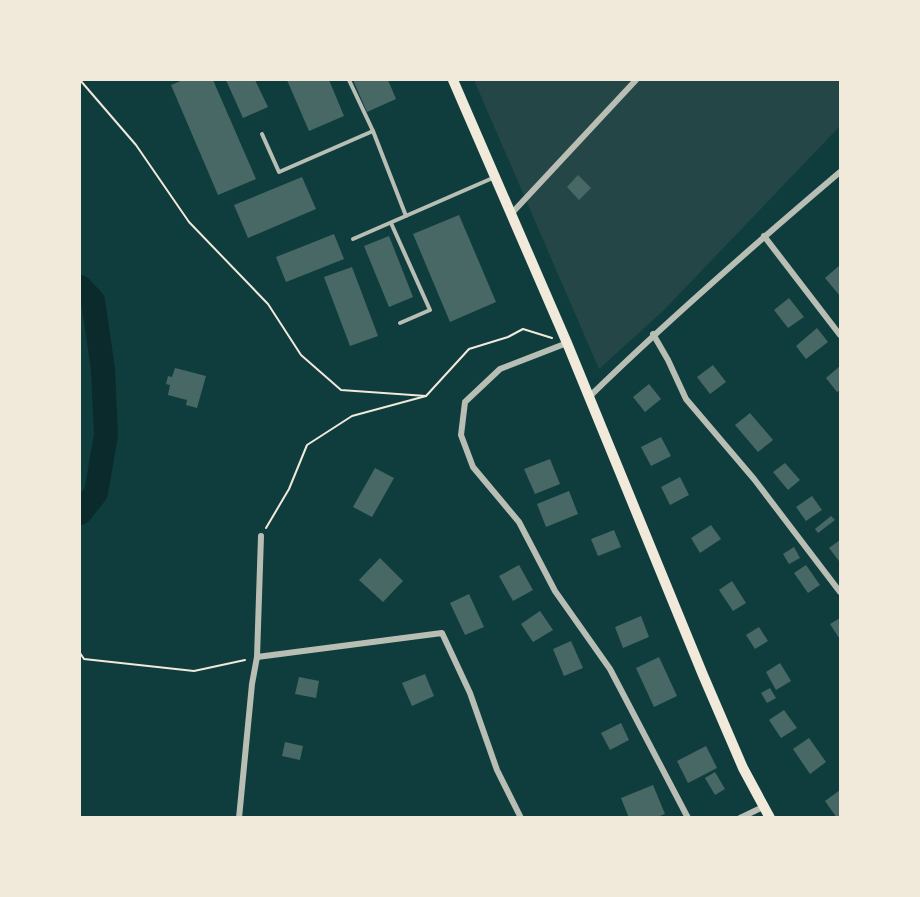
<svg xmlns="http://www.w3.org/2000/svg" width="920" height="897" viewBox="0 0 920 897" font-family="'Fira Sans Condensed',sans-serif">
	<rect width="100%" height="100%" fill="#0f3d3e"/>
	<!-- green -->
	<path fill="#244646" d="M 474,80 L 840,80 L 840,126 L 663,311 L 599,369 Z"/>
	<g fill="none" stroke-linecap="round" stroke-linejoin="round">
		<!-- river -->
		<path stroke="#0a2a2b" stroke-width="24" d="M 80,287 L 93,301 L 103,369 L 106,435 L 96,493 L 80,513"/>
	</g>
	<!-- building -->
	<g fill="#486865">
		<path d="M 183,80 L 213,80 L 256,179 L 218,195 L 171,85 Z"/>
		<path d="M 226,80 L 255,80 L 268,107 L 243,118 Z"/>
		<path d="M 287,80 L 329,80 L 344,116 L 309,131 Z"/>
		<path d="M 353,80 L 388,80 L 396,99 L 367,112 Z"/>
		<path d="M 578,175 L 591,188 L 579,200 L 567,187 Z"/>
		<path d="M 302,177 L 316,209 L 248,238 L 234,205 Z"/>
		<path d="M 459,215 L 496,302 L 450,322 L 413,234 Z"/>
		<path d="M 334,234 L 344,259 L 286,282 L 276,257 Z"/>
		<path d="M 389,236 L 413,297 L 389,307 L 364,246 Z"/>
		<path d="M 840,265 L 840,296 L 825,278 Z"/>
		<path d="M 352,267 L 378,336 L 350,346 L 324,277 Z"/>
		<path d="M 789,298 L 804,317 L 788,328 L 774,310 Z"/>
		<path d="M 817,328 L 828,342 L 806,359 L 796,346 Z"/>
		<path d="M 713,365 L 726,382 L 710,394 L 697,377 Z"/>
		<path d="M 840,366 L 840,390 L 837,392 L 826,378 Z"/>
		<path d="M 175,368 L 206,376 L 197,408 L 186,405 L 187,400 L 168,395 L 170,385 L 166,384 L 168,376 L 172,377 Z"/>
		<path d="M 649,384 L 661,399 L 645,412 L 633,397 Z"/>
		<path d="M 750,413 L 773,440 L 758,452 L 735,425 Z"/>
		<path d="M 661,437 L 671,456 L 651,466 L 641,447 Z"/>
		<path d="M 550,459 L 560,484 L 535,494 L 524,469 Z"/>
		<path d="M 785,463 L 800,480 L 788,490 L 773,472 Z"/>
		<path d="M 375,468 L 394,478 L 372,517 L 353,507 Z"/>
		<path d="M 680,477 L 689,495 L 670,505 L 661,487 Z"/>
		<path d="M 569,491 L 578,514 L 546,527 L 537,504 Z"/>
		<path d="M 812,496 L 822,510 L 806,521 L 796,507 Z"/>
		<path d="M 831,516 L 835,520 L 818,533 L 815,529 Z"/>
		<path d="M 711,525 L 721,539 L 700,553 L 691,538 Z"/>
		<path d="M 614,530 L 621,547 L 598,556 L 591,539 Z"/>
		<path d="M 840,540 L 840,560 L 839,561 L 829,548 Z"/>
		<path d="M 794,547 L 800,558 L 789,564 L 783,554 Z"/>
		<path d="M 380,558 L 403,581 L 383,602 L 359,580 Z"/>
		<path d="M 519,565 L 533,590 L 513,601 L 499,576 Z"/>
		<path d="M 806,565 L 820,585 L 808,593 L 794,573 Z"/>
		<path d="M 732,581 L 746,603 L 733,611 L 719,590 Z"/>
		<path d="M 469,594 L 484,627 L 465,635 L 450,603 Z"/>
		<path d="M 540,611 L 553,630 L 533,642 L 521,624 Z"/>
		<path d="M 641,616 L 649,637 L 623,648 L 615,627 Z"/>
		<path d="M 840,618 L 840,637 L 839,638 L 830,624 Z"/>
		<path d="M 759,627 L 768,641 L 755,649 L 746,635 Z"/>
		<path d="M 571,641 L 583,668 L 564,676 L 553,649 Z"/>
		<path d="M 659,657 L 677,696 L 654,707 L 636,668 Z"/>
		<path d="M 780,663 L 791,681 L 776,690 L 766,672 Z"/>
		<path d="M 425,674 L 434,696 L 412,706 L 402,683 Z"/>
		<path d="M 299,677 L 319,681 L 316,698 L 295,694 Z"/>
		<path d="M 770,688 L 776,698 L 767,703 L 761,693 Z"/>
		<path d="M 784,710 L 797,728 L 781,738 L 769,720 Z"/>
		<path d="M 621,723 L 629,740 L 610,750 L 601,733 Z"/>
		<path d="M 809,738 L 826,762 L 810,774 L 793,749 Z"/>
		<path d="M 285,742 L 303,746 L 300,760 L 282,756 Z"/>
		<path d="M 706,746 L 717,768 L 688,783 L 677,761 Z"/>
		<path d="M 715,772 L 725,789 L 715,795 L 705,778 Z"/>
		<path d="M 653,785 L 665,814 L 655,818 L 629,818 L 621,798 Z"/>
		<path d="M 840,790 L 840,818 L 837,818 L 825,801 Z"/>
	</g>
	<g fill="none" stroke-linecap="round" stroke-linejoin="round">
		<!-- path -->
		<g stroke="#f1e9da" stroke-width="2">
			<path d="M 80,80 L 136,145 L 189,222 L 268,304 L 301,355 L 341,390 L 426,396"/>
			<path d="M 266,528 L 289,489 L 307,445 L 352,416 L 426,396 L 469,349 L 508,337 L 523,329 L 552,338"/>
			<path d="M 80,653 L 84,659 L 194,671 L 245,660"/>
		</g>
		<!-- service -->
		<g stroke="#b8beb3" stroke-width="4">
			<path d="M 349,80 L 373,131"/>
			<path d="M 262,134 L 279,172 L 373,131 L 406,216"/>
			<path d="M 391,223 L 430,310 L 400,323"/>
			<path d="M 353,239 L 495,177"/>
		</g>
		<!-- minor -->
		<g stroke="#b8beb3" stroke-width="6">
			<path d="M 512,213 L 636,80"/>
			<path d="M 764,236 L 840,335"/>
			<path d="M 653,334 L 668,360 L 686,399 L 754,479 L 840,592"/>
			<path d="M 567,343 L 500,369 L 465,402 L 461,435 L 473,467 L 519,522 L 555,591 L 610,669 L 688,818"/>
			<path d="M 588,398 C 669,319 754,245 840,172"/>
			<path d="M 257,657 L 442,633 L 470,693 L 497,770 L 521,818"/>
			<path d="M 239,818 L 252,684 L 257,657 L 261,536"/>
			<path d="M 740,818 L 763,807"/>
		</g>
		<!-- secondary -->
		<path stroke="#f1e9da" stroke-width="10" d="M 453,80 L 567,343 L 703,675 L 743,768 L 770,818"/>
	</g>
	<!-- border -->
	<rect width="920" height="897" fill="none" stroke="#f1e9da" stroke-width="162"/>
</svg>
